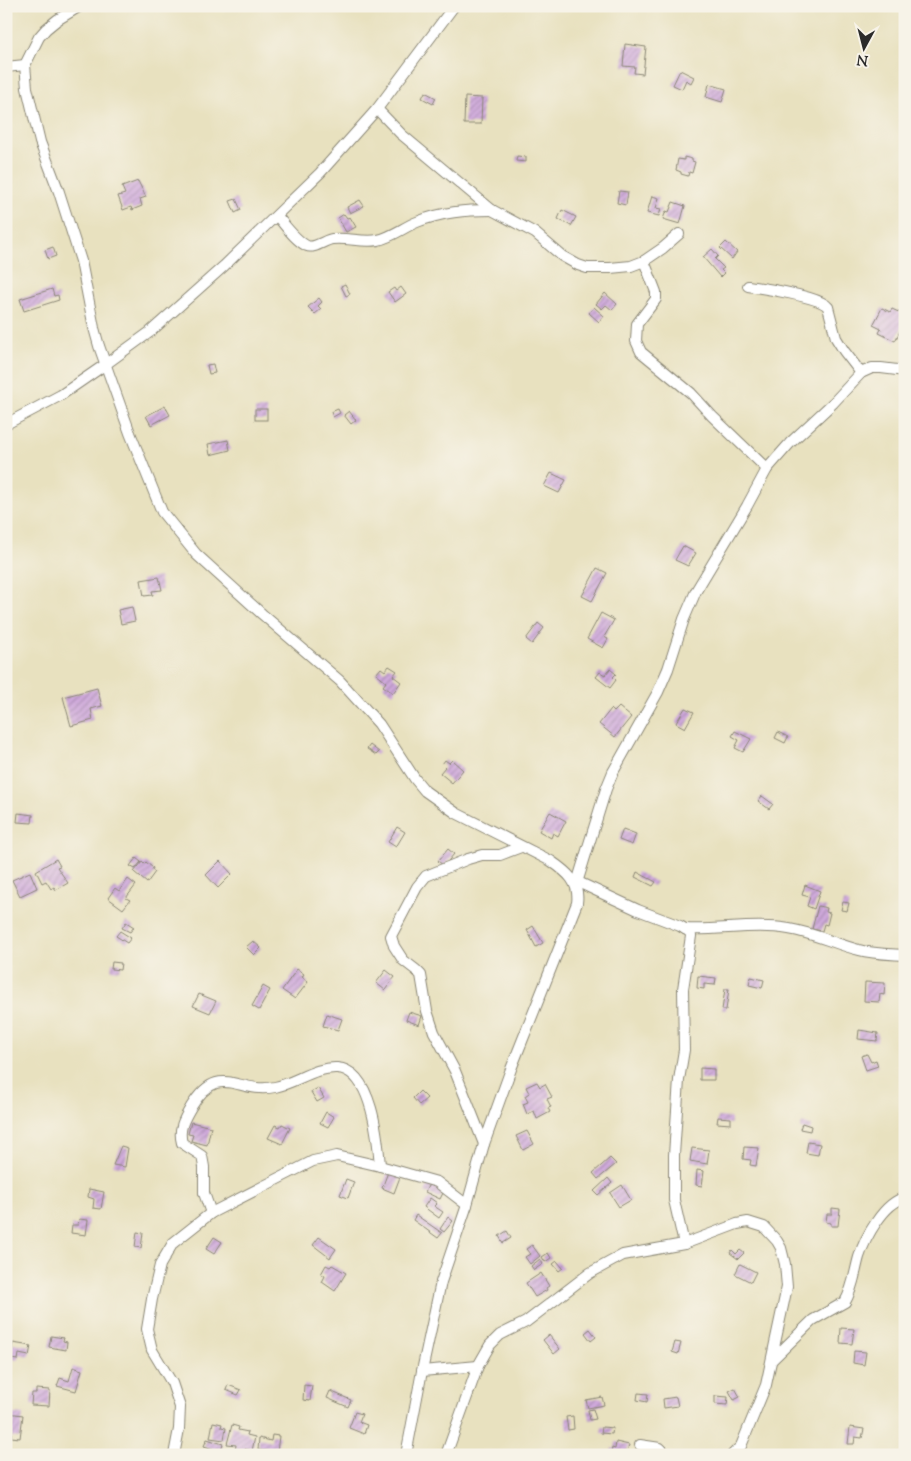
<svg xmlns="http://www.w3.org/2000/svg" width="911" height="1461" viewBox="0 0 911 1461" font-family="'Sorts Mill Goudy',serif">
	<defs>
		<pattern id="building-hatch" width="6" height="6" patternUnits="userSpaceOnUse" patternTransform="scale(1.25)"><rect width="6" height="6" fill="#cfa9db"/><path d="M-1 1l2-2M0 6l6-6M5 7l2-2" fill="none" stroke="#a88ab2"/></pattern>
	</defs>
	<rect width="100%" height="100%" fill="#f7f3e8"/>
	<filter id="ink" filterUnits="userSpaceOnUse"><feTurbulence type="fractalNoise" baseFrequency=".02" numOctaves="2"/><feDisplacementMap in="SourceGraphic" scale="10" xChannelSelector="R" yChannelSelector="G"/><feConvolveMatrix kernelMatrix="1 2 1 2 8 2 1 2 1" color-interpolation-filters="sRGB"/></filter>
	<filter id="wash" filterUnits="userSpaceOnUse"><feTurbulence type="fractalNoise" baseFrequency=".0096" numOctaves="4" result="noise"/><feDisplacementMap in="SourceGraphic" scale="20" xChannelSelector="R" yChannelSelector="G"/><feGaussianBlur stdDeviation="1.12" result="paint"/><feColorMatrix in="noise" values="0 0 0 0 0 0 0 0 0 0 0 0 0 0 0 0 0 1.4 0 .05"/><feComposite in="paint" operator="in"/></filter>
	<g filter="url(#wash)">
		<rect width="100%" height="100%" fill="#e8e1bf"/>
		<g id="blocks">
			<!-- building -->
			<g fill="url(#building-hatch)">
				<path d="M 625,44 L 646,47 L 643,74 L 634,73 L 635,67 L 623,66 Z"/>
				<path d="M 680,70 L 694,77 L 691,83 L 686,80 L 682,89 L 673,85 Z"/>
				<path d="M 709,84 L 726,89 L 722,102 L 706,97 Z"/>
				<path d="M 425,92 L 436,98 L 433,104 L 422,98 Z"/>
				<path d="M 465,97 L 482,98 L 481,124 L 464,124 Z"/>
				<path d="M 517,156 L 526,157 L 526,162 L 516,161 Z"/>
				<path d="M 684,157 L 692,159 L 692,161 L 695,162 L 692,173 L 689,172 L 688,176 L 681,174 L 681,172 L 676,170 L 678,159 L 684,160 Z"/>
				<path d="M 138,181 L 146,197 L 140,199 L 142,206 L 132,210 L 131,207 L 123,210 L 118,196 L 125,194 L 122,187 Z"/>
				<path d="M 619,191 L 628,192 L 626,205 L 617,203 Z"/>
				<path d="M 652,196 L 659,198 L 656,208 L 661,209 L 659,216 L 647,213 Z"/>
				<path d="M 236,199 L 241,210 L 235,213 L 230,201 Z"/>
				<path d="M 360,200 L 364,206 L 350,213 L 347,207 Z"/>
				<path d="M 673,202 L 685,206 L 680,224 L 663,219 L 666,211 L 669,212 Z"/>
				<path d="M 562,210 L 576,217 L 571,226 L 558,219 Z"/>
				<path d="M 344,214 L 347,218 L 350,217 L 356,227 L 346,232 L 338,218 Z"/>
				<path d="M 726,242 L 737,252 L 732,259 L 720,248 Z"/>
				<path d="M 53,247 L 56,256 L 48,259 L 45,250 Z"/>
				<path d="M 712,249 L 718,256 L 715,259 L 724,268 L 721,270 L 724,273 L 720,277 L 703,257 Z"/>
				<path d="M 345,284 L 350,294 L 346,296 L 341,286 Z"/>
				<path d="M 401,287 L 406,294 L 395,302 L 388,292 L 394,288 L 396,291 Z"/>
				<path d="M 52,289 L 54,296 L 58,295 L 59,300 L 24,311 L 20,299 Z"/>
				<path d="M 605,293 L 617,304 L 612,310 L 606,305 L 602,309 L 596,304 Z"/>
				<path d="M 319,298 L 322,302 L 318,306 L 321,309 L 315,314 L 308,307 Z"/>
				<path d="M 594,307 L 604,316 L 599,322 L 589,313 Z"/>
				<path d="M 882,308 L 890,312 L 892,309 L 905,315 L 905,321 L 895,341 L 879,333 L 881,329 L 873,325 Z"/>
				<path d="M 213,364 L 215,373 L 209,374 L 207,365 Z"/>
				<path d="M 165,406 L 170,415 L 151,425 L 146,416 Z"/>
				<rect x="255" y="409" width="12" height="11"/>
				<path d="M 338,409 L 340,413 L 333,417 L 331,412 Z"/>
				<path d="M 349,411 L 356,420 L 351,424 L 344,415 Z"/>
				<path d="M 228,440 L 230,450 L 210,455 L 208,444 Z"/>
				<path d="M 551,473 L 566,480 L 559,493 L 544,486 Z"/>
				<path d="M 683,546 L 696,553 L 688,566 L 675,560 Z"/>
				<path d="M 597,568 L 607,573 L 592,601 L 582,596 Z"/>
				<path d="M 159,577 L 162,590 L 152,591 L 153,595 L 144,596 L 141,580 Z"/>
				<path d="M 132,607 L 135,621 L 121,624 L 118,610 Z"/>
				<path d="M 601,613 L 614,620 L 604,637 L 608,639 L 603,648 L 587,639 Z"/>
				<path d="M 538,623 L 544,628 L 532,644 L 526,639 Z"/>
				<path d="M 389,666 L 397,671 L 393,676 L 401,682 L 393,693 L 383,686 L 386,682 L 376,674 L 381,668 L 385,671 Z"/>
				<path d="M 610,669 L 616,674 L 613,677 L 616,680 L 610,688 L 596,677 L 600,672 L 605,675 Z"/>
				<path d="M 97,688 L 102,706 L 91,709 L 93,720 L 71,726 L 63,697 Z"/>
				<path d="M 619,707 L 631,717 L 615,737 L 599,724 L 611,709 L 614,712 Z"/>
				<path d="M 685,708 L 694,712 L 685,728 L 676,723 Z"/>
				<path d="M 735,731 L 751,739 L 743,752 L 735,748 L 739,740 L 732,736 Z"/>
				<path d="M 778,732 L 788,737 L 785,743 L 775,738 Z"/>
				<path d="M 370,745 L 379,752 L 376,755 L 367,749 Z"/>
				<path d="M 445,760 L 449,763 L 452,760 L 463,770 L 452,783 L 440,773 L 445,767 L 442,764 Z"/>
				<path d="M 762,796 L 773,804 L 769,809 L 758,801 Z"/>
				<path d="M 550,812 L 566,821 L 558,836 L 553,833 L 551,838 L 539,831 Z"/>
				<path d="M 18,813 L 33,815 L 32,823 L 17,822 Z"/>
				<path d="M 397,827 L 405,832 L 396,847 L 388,842 Z"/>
				<path d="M 623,829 L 636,834 L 632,845 L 619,840 Z"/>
				<path d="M 448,849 L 454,854 L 444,866 L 438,861 Z"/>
				<path d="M 136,858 L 141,862 L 135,869 L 130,866 Z"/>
				<path d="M 56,859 L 60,866 L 57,867 L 68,883 L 56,890 L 54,887 L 51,889 L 46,881 L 42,883 L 36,871 Z"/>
				<path d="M 220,861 L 232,874 L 218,888 L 206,875 Z"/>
				<path d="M 142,862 L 144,864 L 146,862 L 153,868 L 152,870 L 155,872 L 147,883 L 134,872 Z"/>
				<path d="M 30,872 L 37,888 L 20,896 L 12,880 Z"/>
				<path d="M 637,872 L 656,882 L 653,886 L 635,877 Z"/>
				<path d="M 128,879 L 136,885 L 126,898 L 130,900 L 123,909 L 108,898 L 115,888 L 119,891 Z"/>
				<path d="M 805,885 L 820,891 L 814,909 L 807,906 L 810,897 L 802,895 Z"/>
				<path d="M 843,902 L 849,903 L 847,911 L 841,910 Z"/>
				<path d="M 818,906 L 827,908 L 826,912 L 830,913 L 827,925 L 824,924 L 822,931 L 812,929 Z"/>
				<path d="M 126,922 L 134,927 L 130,932 L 122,928 Z"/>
				<path d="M 533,926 L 543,943 L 536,947 L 527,930 Z"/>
				<path d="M 120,931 L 131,938 L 127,943 L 116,936 Z"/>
				<path d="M 253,941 L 261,948 L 254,955 L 246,947 Z"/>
				<path d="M 112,962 L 121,963 L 120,970 L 111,969 Z"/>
				<path d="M 297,969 L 304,974 L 302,977 L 308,982 L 295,999 L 282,990 Z"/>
				<path d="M 386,970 L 395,977 L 385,990 L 376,983 Z"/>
				<path d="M 698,976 L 716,978 L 715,985 L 704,984 L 704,989 L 697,988 Z"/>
				<path d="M 751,977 L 764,980 L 762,988 L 749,985 Z"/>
				<path d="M 865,982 L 885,983 L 884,995 L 880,994 L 879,1002 L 864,1001 Z"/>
				<path d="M 263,986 L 270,990 L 259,1010 L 252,1006 Z"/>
				<path d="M 725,989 L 729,989 L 726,1010 L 722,1010 Z"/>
				<path d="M 199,994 L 216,1001 L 210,1013 L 193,1006 Z"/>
				<path d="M 409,1012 L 422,1016 L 419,1025 L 406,1020 Z"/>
				<path d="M 327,1014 L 342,1019 L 338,1030 L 323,1026 Z"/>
				<path d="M 859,1030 L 878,1033 L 877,1041 L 858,1039 Z"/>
				<path d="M 867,1054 L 871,1062 L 876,1060 L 878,1066 L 866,1070 L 861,1056 Z"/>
				<path d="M 700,1068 L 714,1069 L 714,1080 L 700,1080 Z"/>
				<path d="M 537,1082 L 540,1087 L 545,1084 L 552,1097 L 547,1099 L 551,1107 L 548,1108 L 550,1112 L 537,1119 L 534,1111 L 527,1114 L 523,1104 L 528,1102 L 525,1096 L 529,1093 L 526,1087 Z"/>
				<path d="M 318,1088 L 324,1098 L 317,1102 L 311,1092 Z"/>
				<path d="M 420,1091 L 427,1098 L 419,1105 L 413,1098 Z"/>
				<path d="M 326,1112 L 334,1117 L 328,1127 L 320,1123 Z"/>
				<path d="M 718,1117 L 731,1118 L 731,1124 L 717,1123 Z"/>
				<path d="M 191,1122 L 211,1127 L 207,1145 L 191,1141 L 193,1135 L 188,1134 Z"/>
				<path d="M 802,1123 L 811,1126 L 810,1131 L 800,1129 Z"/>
				<path d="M 282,1124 L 290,1128 L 282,1144 L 268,1138 L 275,1125 L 280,1127 Z"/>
				<path d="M 527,1131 L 534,1144 L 523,1150 L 516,1136 Z"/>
				<path d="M 808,1142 L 820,1144 L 818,1155 L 806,1153 Z"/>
				<path d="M 121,1146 L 128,1148 L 125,1167 L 113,1165 Z"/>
				<path d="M 744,1147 L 759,1148 L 756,1166 L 750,1165 L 751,1160 L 743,1159 Z"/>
				<path d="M 692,1148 L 709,1150 L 707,1164 L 690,1161 Z"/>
				<path d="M 610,1158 L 616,1164 L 598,1179 L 593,1173 Z"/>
				<path d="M 697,1170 L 704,1171 L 702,1186 L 696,1185 Z"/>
				<path d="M 388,1172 L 400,1177 L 394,1193 L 382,1188 Z"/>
				<path d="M 608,1178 L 612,1183 L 598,1195 L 594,1191 Z"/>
				<path d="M 346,1179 L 354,1182 L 348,1198 L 340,1195 Z"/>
				<path d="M 429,1184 L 444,1191 L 440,1199 L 425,1192 Z"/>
				<path d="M 622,1185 L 631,1200 L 619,1207 L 610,1193 Z"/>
				<path d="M 89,1189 L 104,1192 L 101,1209 L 93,1208 L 94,1199 L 88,1197 Z"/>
				<path d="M 430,1198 L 437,1203 L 434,1206 L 443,1212 L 439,1218 L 424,1207 Z"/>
				<path d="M 832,1208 L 840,1209 L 838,1226 L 831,1226 L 831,1223 L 826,1222 L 827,1214 L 832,1214 Z"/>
				<path d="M 416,1215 L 442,1233 L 438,1238 L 413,1220 Z"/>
				<path d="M 448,1217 L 453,1221 L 444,1232 L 440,1229 Z"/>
				<path d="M 79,1219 L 88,1220 L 86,1235 L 71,1233 L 72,1225 L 78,1225 Z"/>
				<path d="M 507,1231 L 511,1238 L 503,1243 L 499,1236 Z"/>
				<path d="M 137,1232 L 143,1233 L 141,1248 L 135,1247 Z"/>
				<path d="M 214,1237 L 222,1242 L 214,1254 L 206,1249 Z"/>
				<path d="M 319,1237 L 336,1249 L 330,1258 L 313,1245 Z"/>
				<path d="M 532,1245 L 540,1256 L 530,1264 L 525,1257 L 530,1254 L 526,1249 Z"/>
				<path d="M 732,1250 L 736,1254 L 740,1250 L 744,1253 L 738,1259 L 730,1253 Z"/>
				<path d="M 548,1253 L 551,1258 L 545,1262 L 542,1257 Z"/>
				<path d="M 540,1259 L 543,1264 L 534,1270 L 531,1266 Z"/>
				<path d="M 557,1261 L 563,1268 L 559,1271 L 553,1264 Z"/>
				<path d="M 740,1264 L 756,1272 L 751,1282 L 735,1274 Z"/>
				<path d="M 326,1265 L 330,1267 L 332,1265 L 346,1273 L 335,1291 L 322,1282 L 325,1276 L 321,1274 Z"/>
				<path d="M 541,1273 L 549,1286 L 546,1288 L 547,1290 L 535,1297 L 526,1283 Z"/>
				<path d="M 841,1328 L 854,1329 L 852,1344 L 840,1343 Z"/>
				<path d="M 590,1329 L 596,1337 L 591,1341 L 585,1333 Z"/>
				<path d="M 549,1335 L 560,1349 L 554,1354 L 543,1340 Z"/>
				<path d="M 51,1336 L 64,1338 L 63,1341 L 67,1342 L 66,1350 L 49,1347 Z"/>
				<path d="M 675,1342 L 681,1343 L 678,1354 L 672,1352 Z"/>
				<path d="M 13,1343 L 31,1346 L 29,1356 L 19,1354 L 18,1360 L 10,1359 Z"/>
				<path d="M 854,1351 L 866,1352 L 864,1365 L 853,1363 Z"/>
				<path d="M 73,1367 L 82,1370 L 76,1391 L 57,1386 L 60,1378 L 69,1381 Z"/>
				<path d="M 228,1385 L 241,1390 L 238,1395 L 226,1390 Z"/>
				<path d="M 304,1385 L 312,1386 L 310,1401 L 303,1400 Z"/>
				<path d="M 735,1388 L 740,1397 L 734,1400 L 729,1391 Z"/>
				<path d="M 36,1389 L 50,1390 L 49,1406 L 31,1405 L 32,1393 L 36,1393 Z"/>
				<path d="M 330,1391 L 351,1400 L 348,1407 L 327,1398 Z"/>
				<path d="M 638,1393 L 648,1394 L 647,1402 L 637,1400 Z"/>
				<path d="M 715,1396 L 728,1397 L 727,1405 L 715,1404 Z"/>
				<path d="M 602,1397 L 604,1405 L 588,1408 L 586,1400 Z"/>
				<path d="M 676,1397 L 678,1406 L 664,1408 L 663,1399 Z"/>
				<path d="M 593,1409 L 596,1419 L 590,1420 L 588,1410 Z"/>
				<path d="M 355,1412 L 362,1414 L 359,1422 L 367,1425 L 364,1434 L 349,1428 Z"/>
				<path d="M 8,1413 L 23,1415 L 20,1438 L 11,1437 L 12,1430 L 8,1429 L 9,1424 L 6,1424 Z"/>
				<path d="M 573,1416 L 574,1429 L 568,1430 L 566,1417 Z"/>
				<path d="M 213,1422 L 222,1424 L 221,1427 L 226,1428 L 224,1440 L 210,1438 Z"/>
				<path d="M 232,1425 L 239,1427 L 238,1430 L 248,1432 L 247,1435 L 255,1437 L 252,1451 L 245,1449 L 244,1453 L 235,1452 L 236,1445 L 227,1444 Z"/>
				<path d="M 602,1427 L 613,1428 L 612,1434 L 601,1433 Z"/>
				<path d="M 850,1427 L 864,1429 L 862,1438 L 855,1437 L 854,1444 L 848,1444 Z"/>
				<path d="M 272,1435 L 279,1436 L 277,1452 L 258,1450 L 259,1438 L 271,1441 Z"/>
				<path d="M 207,1439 L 223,1444 L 220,1455 L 211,1455 L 213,1449 L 204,1446 Z"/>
				<path d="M 616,1442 L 629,1445 L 626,1455 L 611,1454 L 612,1448 L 615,1449 Z"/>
			</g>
		</g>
	</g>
	<g filter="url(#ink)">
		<use href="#blocks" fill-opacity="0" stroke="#8a8675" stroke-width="1"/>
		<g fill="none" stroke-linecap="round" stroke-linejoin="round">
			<!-- street casing -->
			<g stroke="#8a8675" stroke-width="12">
				<g id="street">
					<path d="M 80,6 L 57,20 L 46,29 L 39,37 L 25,65 L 27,88 L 40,142 L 59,192 L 81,261 L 94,328 L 99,346 L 130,433 L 162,512 L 196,554 L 262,614 L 340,681 L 379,724 L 415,779 L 425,791 L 456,813 L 551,861 C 567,872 580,882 577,903 L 511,1069 L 484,1144 L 467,1205 L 441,1282 L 422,1371 L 406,1455"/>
					<path d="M 6,67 L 25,65"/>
					<path d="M 377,109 L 401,134 L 492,210 L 535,233 L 562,256 L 578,265 L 587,268 L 610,268 L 631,266 L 644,261 L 663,248 L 679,234"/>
					<path d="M 277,216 C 285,225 295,240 307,246 C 314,249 325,240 332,239 C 347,237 363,243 378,240 C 392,237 404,227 417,222 C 442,212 465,210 492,210"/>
					<path d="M 644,261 L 656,292 L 656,299 L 637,324 L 636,341 L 641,352 L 691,393 L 712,416 L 767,469"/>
					<path d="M 748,286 C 762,288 821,297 828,307 L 836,338 L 844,351 L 861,373"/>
					<path d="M 6,424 L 61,395 L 106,364 L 150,332 L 224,266 L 320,173 L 377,109 L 454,6"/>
					<path d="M 578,882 L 638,910 L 680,926 L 690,932 L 691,936 L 683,989 L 684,1050 L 679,1080 L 674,1155 L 674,1200 L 684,1244"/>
					<path d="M 576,886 L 606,789 L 613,772 L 658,692 L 668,669 L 684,619 L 696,591 L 747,506 L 767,469 L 790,443 L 833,403 L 861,373 L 872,368 L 881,368 L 905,371"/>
					<path d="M 685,929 C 719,931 755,923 789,929 C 814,933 835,944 859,950 C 873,954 890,954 905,955"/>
					<path d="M 484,1144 L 455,1071 L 434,1032 L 427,1011 L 421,975 L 416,970 L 403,960 L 394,946 L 391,936 L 417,887 L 426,876 L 468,859 L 482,855 L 500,855 L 521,847"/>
					<path d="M 211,1213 L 204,1193 L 204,1167 L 202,1156 L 182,1143 C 178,1129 184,1119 191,1107 C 220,1060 237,1095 275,1087 C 296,1083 314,1067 337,1068 C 372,1070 378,1140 380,1166"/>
					<path d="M 772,1360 L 813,1320 L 845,1302 C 853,1289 855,1271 859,1257 C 865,1238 884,1202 905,1198"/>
					<path d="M 422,1371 L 478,1366"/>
					<path d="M 640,1445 L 660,1448 L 667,1455"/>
					<path d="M 174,1455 L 179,1429 L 180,1407 L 172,1383 L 152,1350 L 147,1329 L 152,1299 L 160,1265 L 173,1243 L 211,1213 L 313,1161 L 337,1156 L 380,1166 L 437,1182 L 467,1205"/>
					<path d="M 446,1455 L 478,1366 L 490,1345 L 500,1335 L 526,1322 L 590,1273 L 623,1255 L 684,1244 L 737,1224 L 748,1222 L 764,1227 L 777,1241 L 781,1248 L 785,1264 L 787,1287 L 766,1385 L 741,1446 L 732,1455"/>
				</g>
			</g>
			<!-- street -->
			<use href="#street" stroke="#fff" stroke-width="10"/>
		</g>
	</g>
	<!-- margin -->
	<rect width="911" height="1461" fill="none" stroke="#f7f3e8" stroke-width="25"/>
	<!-- north arrow -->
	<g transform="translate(864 48) rotate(187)" stroke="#f7f3e8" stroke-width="4" paint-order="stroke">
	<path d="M0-4L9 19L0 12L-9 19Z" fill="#2b2b2b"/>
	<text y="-8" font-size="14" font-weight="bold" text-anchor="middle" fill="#2b2b2b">N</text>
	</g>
</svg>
